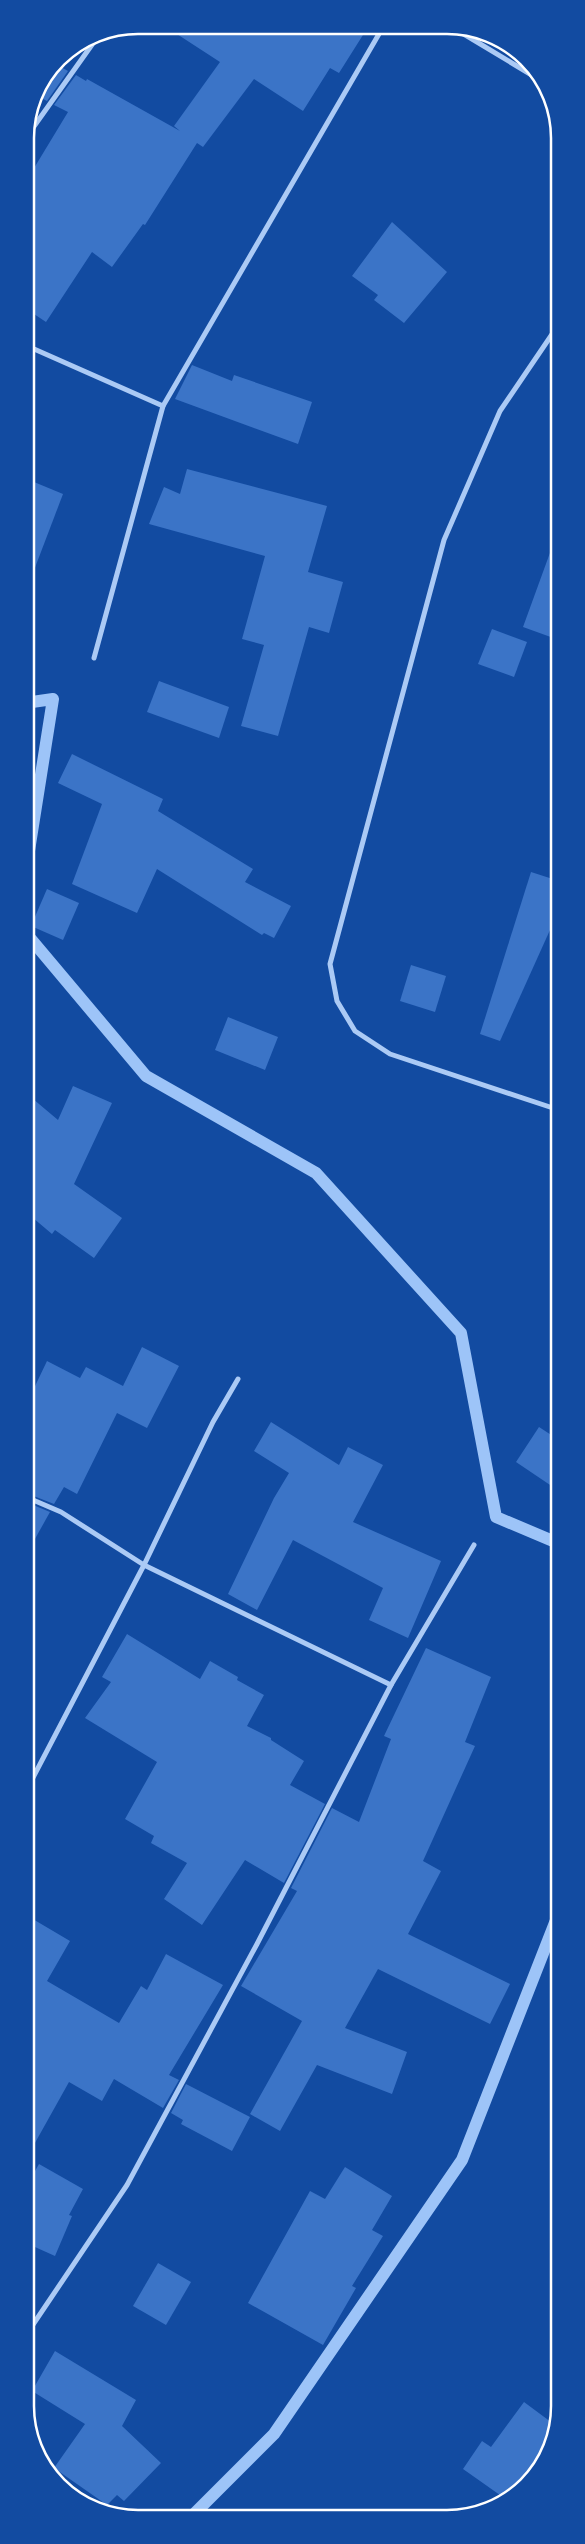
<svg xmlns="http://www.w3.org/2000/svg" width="585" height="2544" viewBox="0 0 585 2544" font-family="'Nunito Sans',sans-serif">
	<rect width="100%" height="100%" fill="#124ba1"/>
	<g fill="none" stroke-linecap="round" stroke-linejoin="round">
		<!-- stream -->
		<g stroke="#9dc4f8" stroke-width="12">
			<path d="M 25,703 L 53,699 L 25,876"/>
			<path d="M 25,932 L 146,1076 L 316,1173 L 461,1333 L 496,1517 L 560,1544"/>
			<path d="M 191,2517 L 274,2434 L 462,2160 L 560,1910"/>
		</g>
	</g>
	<!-- building -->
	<g fill="#3b74c7">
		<path d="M 163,25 L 368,27 L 339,73 L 330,68 L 303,111 L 254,79 L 203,147 L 197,143 L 145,225 L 143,224 L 112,267 L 92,252 L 46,322 L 25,308 L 25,183 L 68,112 L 54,105 L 76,75 L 86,81 L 87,79 L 180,131 L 174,126 L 220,62 Z"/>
		<path d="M 54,63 L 68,71 L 47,101 L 35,95 L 36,88 Z"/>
		<path d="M 392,222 L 447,272 L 404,323 L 374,300 L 378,295 L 352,276 Z"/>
		<path d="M 192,365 L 232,381 L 234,375 L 312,402 L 298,444 L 175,399 Z"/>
		<path d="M 187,469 L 327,506 L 308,572 L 343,582 L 329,633 L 309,627 L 278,736 L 241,726 L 264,645 L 242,639 L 265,556 L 149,524 L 164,487 L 180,494 Z"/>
		<path d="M 34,482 L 63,494 L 28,586 L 25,586 L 25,505 Z"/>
		<path d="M 555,539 L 559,539 L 559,640 L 523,627 Z"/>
		<path d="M 492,629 L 527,642 L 514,677 L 478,664 Z"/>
		<path d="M 159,681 L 229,707 L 219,738 L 147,712 Z"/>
		<path d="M 72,754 L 163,799 L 158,811 L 253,869 L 245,882 L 291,906 L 274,938 L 264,933 L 262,935 L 157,869 L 137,913 L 72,884 L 102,804 L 58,783 Z"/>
		<path d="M 531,872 L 559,881 L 559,910 L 500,1041 L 480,1034 Z"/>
		<path d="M 47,889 L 79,903 L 63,940 L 31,926 Z"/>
		<path d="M 411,965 L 446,976 L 435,1012 L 400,1001 Z"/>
		<path d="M 228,1017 L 278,1037 L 265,1070 L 215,1050 Z"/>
		<path d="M 73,1086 L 112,1103 L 74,1184 L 122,1218 L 94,1258 L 55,1230 L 52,1234 L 26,1212 L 26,1093 L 58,1120 Z"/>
		<path d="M 142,1347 L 179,1366 L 147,1428 L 117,1413 L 77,1494 L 64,1487 L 54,1504 L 26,1493 L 26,1405 L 47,1361 L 80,1378 L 86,1367 L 123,1386 Z"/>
		<path d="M 271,1422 L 339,1465 L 348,1447 L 383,1465 L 353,1522 L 441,1561 L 408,1638 L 369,1620 L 383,1588 L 293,1540 L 257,1610 L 228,1594 L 274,1498 L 289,1473 L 254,1451 Z"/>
		<path d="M 539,1427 L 559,1440 L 559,1491 L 516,1462 Z"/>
		<path d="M 26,1502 L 50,1512 L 26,1555 Z"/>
		<path d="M 127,1634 L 200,1679 L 210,1661 L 238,1677 L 237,1680 L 264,1695 L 247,1726 L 271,1738 L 271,1740 L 304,1761 L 290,1785 L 325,1804 L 284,1883 L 245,1860 L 202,1925 L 164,1899 L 187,1863 L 151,1843 L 154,1836 L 125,1819 L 157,1762 L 85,1718 L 111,1682 L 102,1677 Z"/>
		<path d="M 426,1648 L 491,1677 L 465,1742 L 475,1746 L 423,1861 L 441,1871 L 408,1934 L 510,1984 L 490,2024 L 378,1969 L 345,2028 L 407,2052 L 392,2094 L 317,2065 L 280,2131 L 250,2114 L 302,2021 L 241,1986 L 297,1891 L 291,1888 L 332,1808 L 359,1822 L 391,1739 L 384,1736 Z"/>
		<path d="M 26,1915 L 70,1941 L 47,1981 L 119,2023 L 141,1986 L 147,1990 L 166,1954 L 223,1985 L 169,2075 L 179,2080 L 163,2108 L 114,2079 L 102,2101 L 69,2082 L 26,2159 Z"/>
		<path d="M 186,2084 L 250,2117 L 232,2151 L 181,2124 L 183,2120 L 171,2113 Z"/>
		<path d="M 39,2164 L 83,2189 L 69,2215 L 72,2216 L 55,2256 L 26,2243 L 26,2187 Z"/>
		<path d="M 345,2167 L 392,2196 L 372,2230 L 383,2236 L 352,2286 L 356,2288 L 323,2345 L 248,2303 L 310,2191 L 325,2199 Z"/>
		<path d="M 158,2263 L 191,2282 L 166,2325 L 133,2306 Z"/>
		<path d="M 55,2351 L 136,2400 L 122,2426 L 161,2463 L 124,2501 L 117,2495 L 107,2505 L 54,2468 L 85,2424 L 32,2391 Z"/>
		<path d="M 524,2402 L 555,2425 L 532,2481 L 507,2500 L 463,2469 L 482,2441 L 491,2447 Z"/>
	</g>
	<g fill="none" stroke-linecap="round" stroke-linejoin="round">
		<!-- minor -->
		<g stroke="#abcaf5" stroke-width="5">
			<path d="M 452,27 L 540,80"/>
			<path d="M 25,139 L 101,32"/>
			<path d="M 559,324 L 500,411 L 444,540 L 330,964 L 337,1001 L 355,1031 L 390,1054 L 559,1110"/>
			<path d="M 25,345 L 163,406"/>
			<path d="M 94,658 L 163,406 L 383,27"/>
			<path d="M 26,1497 L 61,1512 L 144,1565 L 391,1685"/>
			<path d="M 26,1791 L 144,1565 L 213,1422 L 238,1379"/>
			<path d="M 26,2335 L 127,2185 L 257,1944 L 391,1685 L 474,1545"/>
		</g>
	</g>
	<!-- crop -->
	<path d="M0 0H585V2544H0ZM138 34H447A104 104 0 0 1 551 138V2406A104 104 0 0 1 447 2510H138A104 104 0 0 1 34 2406V138A104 104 0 0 1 138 34Z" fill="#124ba1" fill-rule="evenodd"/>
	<path fill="none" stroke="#fff" stroke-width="2.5" d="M138 34H447A104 104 0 0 1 551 138V2406A104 104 0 0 1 447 2510H138A104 104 0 0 1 34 2406V138A104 104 0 0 1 138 34Z"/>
</svg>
